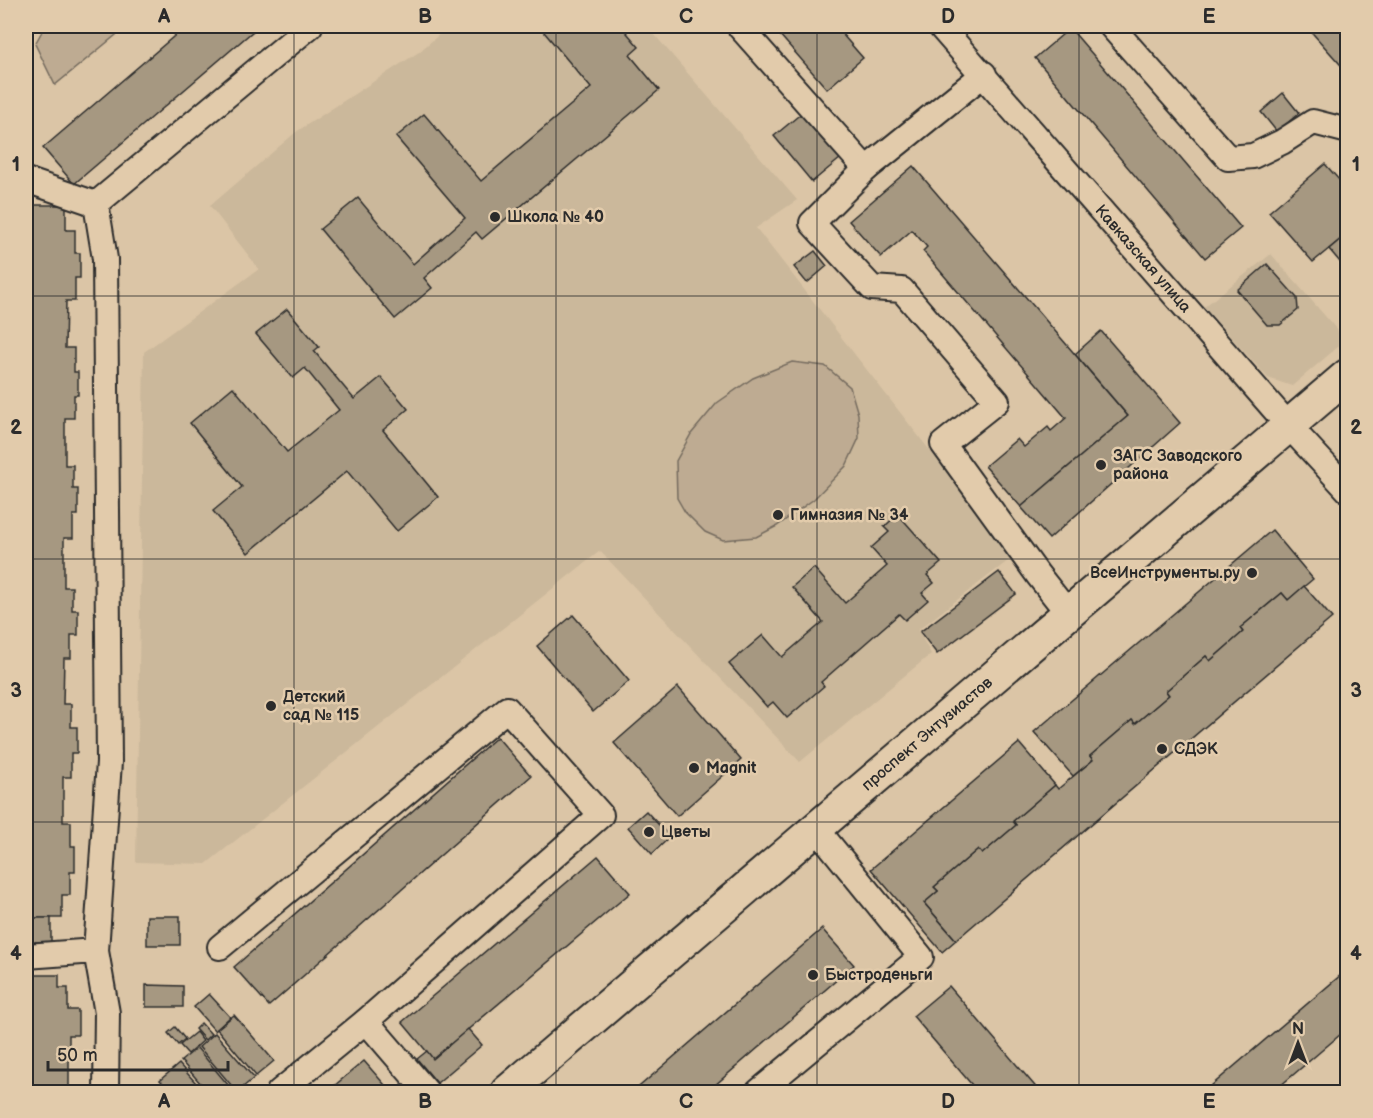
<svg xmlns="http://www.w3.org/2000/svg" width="1373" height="1118" viewBox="0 0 1373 1118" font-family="'Balsamiq Sans',sans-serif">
	<rect width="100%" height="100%" fill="#dbc5a6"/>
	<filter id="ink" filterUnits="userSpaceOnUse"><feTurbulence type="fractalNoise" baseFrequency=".0167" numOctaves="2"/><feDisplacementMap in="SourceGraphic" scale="12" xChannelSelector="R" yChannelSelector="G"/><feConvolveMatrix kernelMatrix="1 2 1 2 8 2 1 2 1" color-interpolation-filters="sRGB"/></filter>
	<g filter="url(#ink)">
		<!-- built -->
		<g fill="#cbb89b">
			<path d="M 449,26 L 647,26 L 797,200 L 756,228 L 1013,557 L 918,630 L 931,654 L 800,762 L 600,551 L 206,864 L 136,862 L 144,352 L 259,269 L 210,206 L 296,132 L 419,52 Z"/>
			<path d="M 1271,254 L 1346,340 L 1292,386 L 1268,378 L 1204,307 Z"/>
		</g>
		<!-- green -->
		<g fill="#beab92" stroke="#746b5e" stroke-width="1.5">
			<path d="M 45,26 L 127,26 L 55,85 L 35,44 Z"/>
			<path d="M 792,362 L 825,366 L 850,387 L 858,414 L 859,438 L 846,466 L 814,499 L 777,526 L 756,537 L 723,540 L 705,532 L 685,512 L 677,498 L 676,461 L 691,434 L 717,403 L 753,378 Z"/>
		</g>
		<!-- building -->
		<g fill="#a69881" stroke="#2b2b2b" stroke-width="1.5">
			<path d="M 186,26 L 259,26 L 74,184 L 43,148 Z"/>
			<path d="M 539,26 L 621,26 L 639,47 L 630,55 L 659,90 L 482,239 L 476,232 L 424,278 L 432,288 L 395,319 L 320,229 L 358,198 L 413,264 L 465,218 L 396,137 L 424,114 L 481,181 L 591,88 Z"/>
			<path d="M 772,26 L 835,26 L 863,58 L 827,89 Z"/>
			<path d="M 1006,26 L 1026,26 L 1015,35 Z"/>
			<path d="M 1306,26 L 1348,26 L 1348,73 Z"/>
			<path d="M 1070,28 L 1241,228 L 1205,258 L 1035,58 Z"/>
			<path d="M 1283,93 L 1299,113 L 1277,132 L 1261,112 Z"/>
			<path d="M 803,112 L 841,158 L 812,182 L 774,136 Z"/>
			<path d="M 1325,164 L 1348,190 L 1348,233 L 1313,262 L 1269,212 Z"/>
			<path d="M 913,166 L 1128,416 L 1021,507 L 985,466 L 1017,439 L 1024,447 L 1048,427 L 1051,431 L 1066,418 L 923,251 L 927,247 L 912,230 L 881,257 L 849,221 Z"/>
			<path d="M 26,205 L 66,205 L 66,230 L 75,230 L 75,253 L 80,253 L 80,278 L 75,278 L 75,301 L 66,301 L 65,348 L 74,348 L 74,372 L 78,372 L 78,395 L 74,395 L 74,418 L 65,418 L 65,465 L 73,465 L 73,489 L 78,489 L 78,515 L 73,515 L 73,538 L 64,538 L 64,587 L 72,587 L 72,610 L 78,610 L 78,635 L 71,635 L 71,658 L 64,658 L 63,704 L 71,704 L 71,727 L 77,727 L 77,753 L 71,753 L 71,777 L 63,777 L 63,822 L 71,822 L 71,846 L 75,846 L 75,872 L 70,872 L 70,895 L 62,895 L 62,918 L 26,918 Z"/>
			<path d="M 1348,233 L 1348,268 L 1346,269 L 1329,249 Z"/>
			<path d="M 815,251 L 827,266 L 807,283 L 794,267 Z"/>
			<path d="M 1267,264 L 1297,298 L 1298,310 L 1280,325 L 1267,325 L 1237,290 Z"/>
			<path d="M 287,309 L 319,347 L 314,351 L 354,399 L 381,377 L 408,409 L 383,430 L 438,497 L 397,531 L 347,471 L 248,553 L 213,511 L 242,487 L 190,423 L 233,387 L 287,452 L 339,410 L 305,368 L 293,378 L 256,334 Z"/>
			<path d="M 1101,331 L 1180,423 L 1049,539 L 1021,507 L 1128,416 L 1075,354 Z"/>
			<path d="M 898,514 L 941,563 L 927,575 L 934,583 L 922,593 L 928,600 L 905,620 L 899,614 L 821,682 L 824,686 L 787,718 L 773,702 L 767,707 L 729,664 L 763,635 L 782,657 L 823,622 L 792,587 L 814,568 L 845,603 L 887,566 L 871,548 L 889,532 L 884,527 Z"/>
			<path d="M 1272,530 L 1313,579 L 1288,600 L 1282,593 L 1240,628 L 1243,632 L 1210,661 L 1206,656 L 1166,691 L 1169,695 L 1135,724 L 1132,720 L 1090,756 L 1093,760 L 1073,776 L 1034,732 Z"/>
			<path d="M 999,572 L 1016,594 L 937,654 L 920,632 Z"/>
			<path d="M 1304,586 L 1332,618 L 956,940 L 924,903 L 938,891 L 934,887 L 978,849 L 982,854 L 1016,825 L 1013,821 L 1055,785 L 1058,789 L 1093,760 L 1090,756 L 1132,720 L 1135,724 L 1169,695 L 1166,691 L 1206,656 L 1210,661 L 1243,632 L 1240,628 L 1282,593 L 1288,600 Z"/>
			<path d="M 573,615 L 629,681 L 593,712 L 537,646 Z"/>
			<path d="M 678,687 L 741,760 L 677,816 L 614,743 Z"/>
			<path d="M 497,737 L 531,776 L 269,1006 L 234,967 Z"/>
			<path d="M 1019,743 L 1055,785 L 1013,821 L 1016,825 L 982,854 L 978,849 L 934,887 L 938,891 L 924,903 L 956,940 L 942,952 L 871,869 Z"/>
			<path d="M 646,811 L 670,837 L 652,854 L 628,827 Z"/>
			<path d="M 598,856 L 630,893 L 433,1059 L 402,1022 Z"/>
			<rect x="147" y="916" width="33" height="29"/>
			<rect x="26" y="918" width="25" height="24"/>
			<path d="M 822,929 L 854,965 L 707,1092 L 633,1092 Z"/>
			<path d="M 1348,969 L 1348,1028 L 1273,1092 L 1204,1092 Z"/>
			<path d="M 26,975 L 59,975 L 59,988 L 68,988 L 68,1010 L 78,1010 L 78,1035 L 69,1035 L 69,1092 L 26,1092 Z"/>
			<path d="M 146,985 L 183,986 L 183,1007 L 146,1007 Z"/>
			<path d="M 949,986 L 1040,1092 L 978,1092 L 913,1016 Z"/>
			<path d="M 209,994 L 230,1017 L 215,1031 L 194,1007 Z"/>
			<path d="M 234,1015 L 274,1061 L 256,1076 L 217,1029 Z"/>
			<path d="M 201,1023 L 211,1034 L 205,1040 L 195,1029 Z"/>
			<path d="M 175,1027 L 185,1039 L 178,1045 L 168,1033 Z"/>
			<path d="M 468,1029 L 482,1045 L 437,1083 L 417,1059 L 427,1051 L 433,1059 Z"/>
			<path d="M 196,1032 L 203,1041 L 188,1054 L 180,1045 Z"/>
			<path d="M 215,1033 L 254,1078 L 237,1092 L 199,1047 Z"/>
			<path d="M 197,1048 L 234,1092 L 208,1092 L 181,1061 Z"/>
			<path d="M 364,1061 L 391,1092 L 327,1092 L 347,1075 Z"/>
			<path d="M 179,1064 L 204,1092 L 171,1092 L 160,1080 Z"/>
		</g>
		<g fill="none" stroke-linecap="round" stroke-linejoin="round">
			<!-- minor casing -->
			<g stroke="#2b2b2b" stroke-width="28">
				<g id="minor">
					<path d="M 739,26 L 866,169 L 984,74"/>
					<path id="s1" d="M 940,26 L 1289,426 L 1348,490"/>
					<path d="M 1111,26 L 1228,158 L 1253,156 L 1282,142 L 1313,122 L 1348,131"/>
					<path d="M 866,169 L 812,223 L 872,288 L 902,290 L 997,401 L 943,444 L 1038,575 L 1068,613"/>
					<path d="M 26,180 L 96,204 L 310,26"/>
					<path d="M 96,204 L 105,259 L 109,762 L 96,951"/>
					<path d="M 220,947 L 507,709 L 601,815 L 366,1021 L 279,1092"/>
					<path d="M 26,956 L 96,951 L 107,1013 L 106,1092"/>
					<path d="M 366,1021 L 427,1092"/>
					<path d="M 758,1092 L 921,957 L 816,828"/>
				</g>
			</g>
			<!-- major casing -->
			<g stroke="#2b2b2b" stroke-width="36">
				<g id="major">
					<path id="s2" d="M 507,1092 L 1348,375"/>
				</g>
			</g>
			<!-- minor -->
			<use href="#minor" stroke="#e2cbab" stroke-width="24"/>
			<!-- major -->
			<use href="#major" stroke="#e2cbab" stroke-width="32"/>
		</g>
	</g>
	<!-- grid -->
	<path fill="none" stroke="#2b2b2b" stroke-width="1.5" stroke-opacity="0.55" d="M 294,26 L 294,1092M 556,26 L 556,1092M 817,26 L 817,1092M 1079,26 L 1079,1092M 26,296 L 1348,296M 26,559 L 1348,559M 26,822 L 1348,822"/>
	<!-- markers -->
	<g fill="#2b2b2b" stroke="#e2cbab" stroke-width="2">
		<circle cx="495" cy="217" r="6"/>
		<circle cx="1101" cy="465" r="6"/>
		<circle cx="778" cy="515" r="6"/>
		<circle cx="1252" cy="573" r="6"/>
		<circle cx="271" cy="706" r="6"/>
		<circle cx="1162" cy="749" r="6"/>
		<circle cx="694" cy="768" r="6"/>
		<circle cx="649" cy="832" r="6"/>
		<circle cx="813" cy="975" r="6"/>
	</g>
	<g text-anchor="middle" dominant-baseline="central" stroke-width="5" stroke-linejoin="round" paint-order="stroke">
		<!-- poi labels -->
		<g font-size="16" font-weight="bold" fill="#2b2b2b" stroke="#e2cbab" text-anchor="start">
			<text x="507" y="217">Школа № 40</text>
			<text x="1113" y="456">ЗАГС Заводского<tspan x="1113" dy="18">района</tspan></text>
			<text x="790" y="515">Гимназия № 34</text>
			<text x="1240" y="573" text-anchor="end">ВсеИнструменты.ру</text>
			<text x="283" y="697">Детский<tspan x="283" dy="18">сад № 115</tspan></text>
			<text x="1174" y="749">СДЭК</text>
			<text x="706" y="768">Magnit</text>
			<text x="661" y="832">Цветы</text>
			<text x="825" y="975">Быстроденьги</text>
		</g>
		<!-- street labels -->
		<g font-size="16" fill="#2b2b2b" stroke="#e2cbab">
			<text stroke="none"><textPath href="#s1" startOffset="309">Кавказская улица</textPath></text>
			<text stroke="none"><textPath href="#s2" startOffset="552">проспект Энтузиастов</textPath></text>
		</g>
	</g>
	<!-- margin -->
	<rect width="1373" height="1118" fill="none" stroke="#e2cbab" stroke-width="66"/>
	<!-- north arrow -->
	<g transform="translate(1298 1043)" stroke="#e2cbab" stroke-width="4.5" paint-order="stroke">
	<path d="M0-4.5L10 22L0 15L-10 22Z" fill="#2b2b2b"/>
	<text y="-9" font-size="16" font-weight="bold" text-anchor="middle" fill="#2b2b2b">N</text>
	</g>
	<!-- scale -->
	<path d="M48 1061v9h180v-9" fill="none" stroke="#2b2b2b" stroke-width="3"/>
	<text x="57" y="1061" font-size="18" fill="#2b2b2b" stroke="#e2cbab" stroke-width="4.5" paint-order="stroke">50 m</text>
	<rect x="33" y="33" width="1307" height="1052" fill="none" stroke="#2b2b2b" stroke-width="2"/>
	<g font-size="20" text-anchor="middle" font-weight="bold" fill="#2b2b2b">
		<text x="164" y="23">A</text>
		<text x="425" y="23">B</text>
		<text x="686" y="23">C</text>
		<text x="948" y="23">D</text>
		<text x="1209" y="23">E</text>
		<text x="16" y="171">1</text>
		<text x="1356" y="171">1</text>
		<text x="16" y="434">2</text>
		<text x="1356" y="434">2</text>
		<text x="16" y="697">3</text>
		<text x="1356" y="697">3</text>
		<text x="16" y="960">4</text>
		<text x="1356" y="960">4</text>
		<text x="164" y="1108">A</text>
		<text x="425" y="1108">B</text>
		<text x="686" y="1108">C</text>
		<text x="948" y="1108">D</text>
		<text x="1209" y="1108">E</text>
	</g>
</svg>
